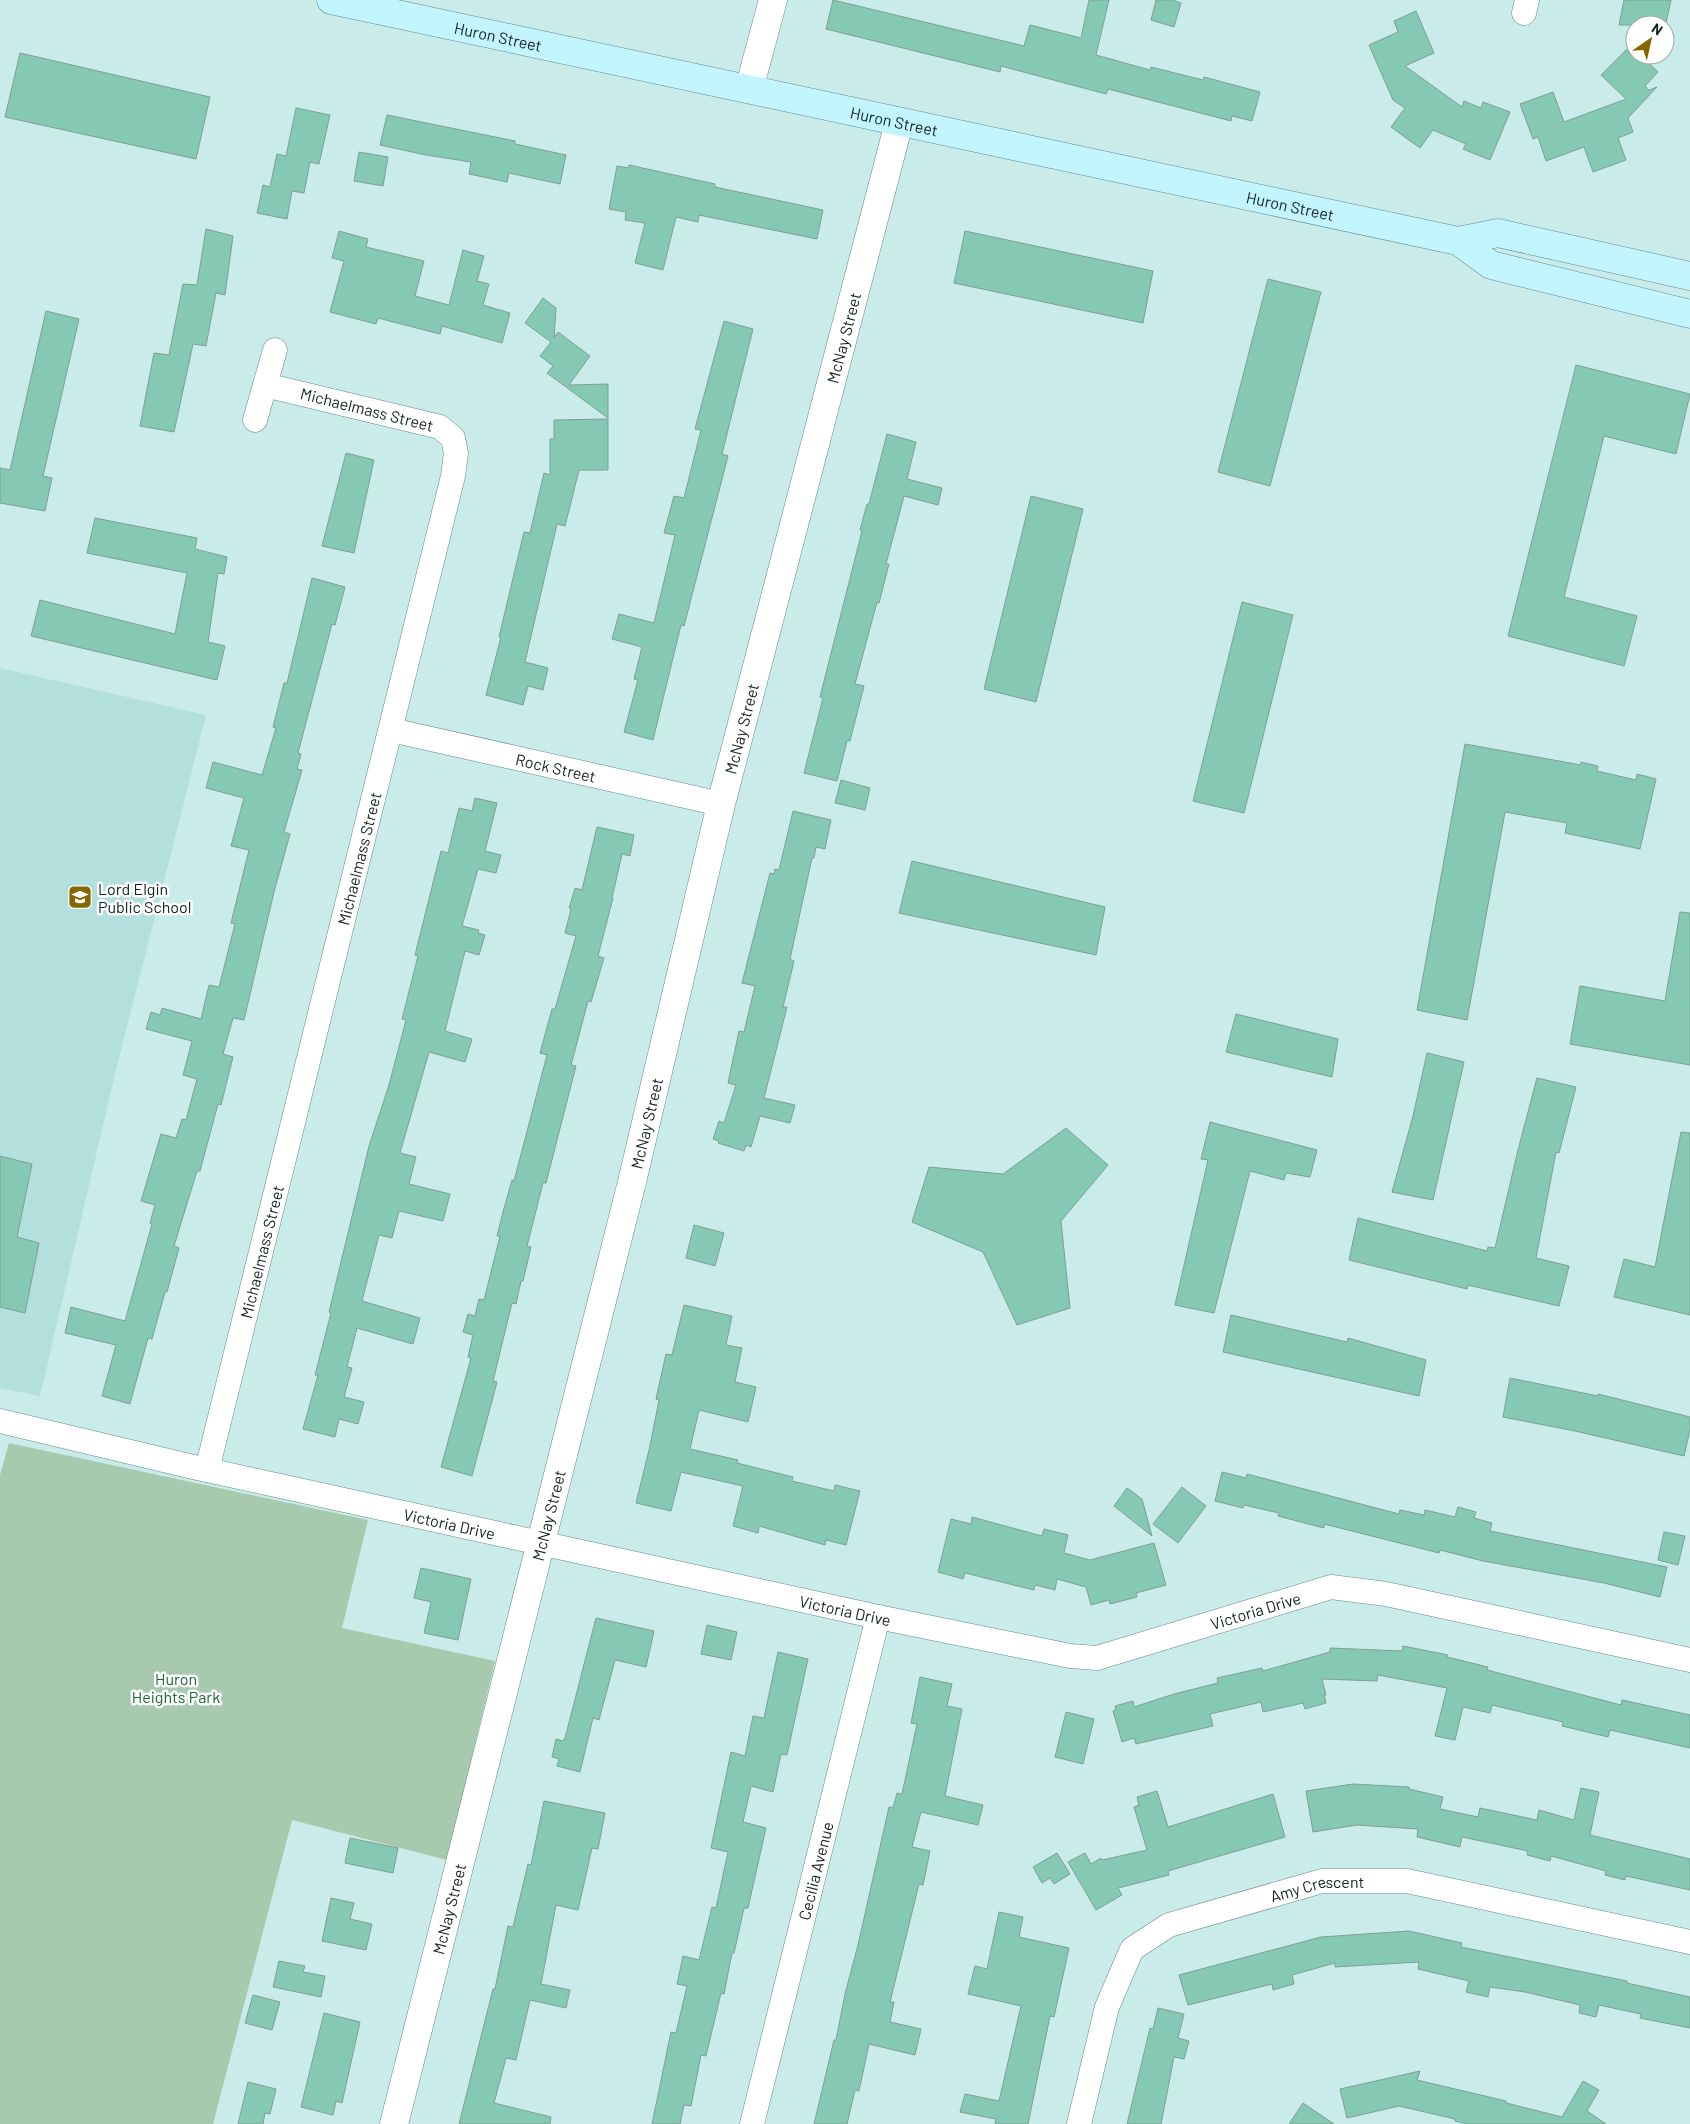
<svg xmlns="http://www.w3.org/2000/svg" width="1690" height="2124" viewBox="0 0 1690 2124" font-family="Barlow,sans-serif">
	<rect width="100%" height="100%" fill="#c9ebea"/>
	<!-- built -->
	<path fill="#b3dfdd" d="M 0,668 L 206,715 L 114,1078 L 40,1396 L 0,1388 Z"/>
	<!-- green -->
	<path fill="#a7c9ae" d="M 9,1443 L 368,1520 L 342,1628 L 495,1661 L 447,1860 L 292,1820 L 213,2124 L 0,2124 L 0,1475 Z"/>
	<!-- building -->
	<g fill="#85c8b3" stroke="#809e94">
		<path d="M 833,0 L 1024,46 L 1030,25 L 1081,38 L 1089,0 L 1109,0 L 1096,55 L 1150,70 L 1151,67 L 1203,80 L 1204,77 L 1260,92 L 1252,121 L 1232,116 L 1231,121 L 1108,89 L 1106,94 L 1001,66 L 1000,72 L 826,29 Z"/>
		<path d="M 1156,0 L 1172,0 L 1181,3 L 1174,27 L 1151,20 Z"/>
		<path d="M 1624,0 L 1671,0 L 1666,23 L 1656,21 L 1655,25 L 1619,25 Z"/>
		<path d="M 1416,11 L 1434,53 L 1405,66 L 1462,107 L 1464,101 L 1481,108 L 1483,102 L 1510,112 L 1490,160 L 1463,149 L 1466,144 L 1433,130 L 1420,148 L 1391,127 L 1405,108 L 1393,100 L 1369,45 L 1398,32 L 1394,21 Z"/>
		<path d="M 1630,46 L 1635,50 L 1635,55 L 1640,55 L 1658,72 L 1645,86 L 1649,90 L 1657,87 L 1628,118 L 1633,132 L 1618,138 L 1626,160 L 1593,172 L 1584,147 L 1546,161 L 1538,137 L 1533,139 L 1520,104 L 1553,92 L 1564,122 L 1626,99 L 1601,75 Z"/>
		<path d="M 20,53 L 210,97 L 196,159 L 5,117 Z"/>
		<path d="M 296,108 L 330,115 L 319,164 L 310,162 L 304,193 L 292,191 L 287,219 L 257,213 L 263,185 L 270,187 L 277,154 L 286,156 Z"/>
		<path d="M 387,115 L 515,141 L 515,144 L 566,155 L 560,184 L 509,173 L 507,182 L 469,174 L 471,162 L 426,155 L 380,145 Z"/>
		<path d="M 359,152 L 388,157 L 383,186 L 354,181 Z"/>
		<path d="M 629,165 L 715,184 L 715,187 L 823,210 L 817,239 L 699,215 L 698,222 L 676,217 L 663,270 L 635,263 L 645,223 L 625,220 L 626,212 L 609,209 L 617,166 L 629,168 Z"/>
		<path d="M 206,229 L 233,236 L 225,295 L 216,293 L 206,346 L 193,344 L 174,432 L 140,426 L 154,353 L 169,355 L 183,284 L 197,285 Z"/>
		<path d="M 339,231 L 368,239 L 366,247 L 424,261 L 415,296 L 449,305 L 463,250 L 484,256 L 477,281 L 489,284 L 483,305 L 510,313 L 502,343 L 442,326 L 440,334 L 378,318 L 376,324 L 330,312 L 344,261 L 332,258 Z"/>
		<path d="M 965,231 L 1153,271 L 1143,323 L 954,283 Z"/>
		<path d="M 1268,279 L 1321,292 L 1270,486 L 1218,472 Z"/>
		<path d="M 543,298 L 556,308 L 554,338 L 558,332 L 590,356 L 569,385 L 608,384 L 608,418 L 547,373 L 553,366 L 540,356 L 551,342 L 525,323 Z"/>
		<path d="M 46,311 L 79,319 L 43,476 L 52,478 L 45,511 L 0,503 L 0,468 L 10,470 Z"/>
		<path d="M 724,321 L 753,329 L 722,454 L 728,456 L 684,626 L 681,625 L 653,740 L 624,732 L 638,680 L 634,679 L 642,647 L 612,639 L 619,614 L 654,623 L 675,535 L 664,533 L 674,496 L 684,498 L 701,430 L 695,429 Z"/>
		<path d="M 1576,365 L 1690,394 L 1676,454 L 1604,436 L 1564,597 L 1637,616 L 1624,666 L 1508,636 Z"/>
		<path d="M 608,419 L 608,470 L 579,470 L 565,526 L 557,524 L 525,662 L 548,668 L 543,690 L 528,686 L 523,705 L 486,695 L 501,637 L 499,637 L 524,532 L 530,533 L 544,473 L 550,475 L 550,439 L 554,439 L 554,420 Z"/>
		<path d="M 887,434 L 916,442 L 907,479 L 942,488 L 938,505 L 904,496 L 886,564 L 889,564 L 879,603 L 877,602 L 855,684 L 864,686 L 850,741 L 847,741 L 837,781 L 804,773 L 823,698 L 820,697 L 862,531 L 860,530 L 867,504 L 869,504 Z"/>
		<path d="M 346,453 L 374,460 L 354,553 L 322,546 Z"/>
		<path d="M 1031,496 L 1083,509 L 1036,702 L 984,689 Z"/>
		<path d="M 95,518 L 197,538 L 195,549 L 227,557 L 224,574 L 218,573 L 208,642 L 225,646 L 217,680 L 31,636 L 40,600 L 175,634 L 187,573 L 87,553 Z"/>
		<path d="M 312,578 L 345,587 L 335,625 L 332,624 L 298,753 L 301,754 L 297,769 L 302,770 L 284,832 L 290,834 L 274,892 L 244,1020 L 233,1018 L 223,1054 L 233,1057 L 221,1105 L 218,1104 L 200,1171 L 197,1171 L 174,1246 L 179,1248 L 167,1292 L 165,1292 L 152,1339 L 148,1338 L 130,1404 L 102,1396 L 116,1345 L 65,1333 L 71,1307 L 125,1321 L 152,1224 L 150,1223 L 155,1205 L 141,1201 L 161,1134 L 176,1138 L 182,1119 L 186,1120 L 197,1079 L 183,1075 L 192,1041 L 146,1029 L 151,1012 L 160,1015 L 162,1008 L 201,1019 L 209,985 L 219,987 L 235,924 L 231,923 L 249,850 L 231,846 L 244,798 L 206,788 L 213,762 L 262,775 L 276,728 L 273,727 L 284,683 L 287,683 Z"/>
		<path d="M 1242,602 L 1293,615 L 1244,813 L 1193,801 Z"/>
		<path d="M 1465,744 L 1581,765 L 1581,762 L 1598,766 L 1597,771 L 1636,780 L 1637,774 L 1656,779 L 1640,849 L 1565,833 L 1567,823 L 1505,812 L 1467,1020 L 1417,1010 Z"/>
		<path d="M 841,780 L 870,788 L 865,810 L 835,803 Z"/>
		<path d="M 475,798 L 497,803 L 485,851 L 501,855 L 496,873 L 478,869 L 462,926 L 479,930 L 478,933 L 485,935 L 479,955 L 465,951 L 445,1031 L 472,1039 L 465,1062 L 429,1052 L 400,1153 L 416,1157 L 409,1184 L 450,1194 L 443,1221 L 399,1211 L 392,1238 L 379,1235 L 362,1301 L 420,1318 L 413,1344 L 357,1328 L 347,1367 L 352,1368 L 344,1397 L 364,1402 L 358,1424 L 339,1419 L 335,1437 L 303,1429 L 318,1375 L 315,1375 L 331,1313 L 329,1312 L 369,1146 L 389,1085 L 406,1020 L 402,1019 L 418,956 L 415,955 L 441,851 L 448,853 L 459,808 L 472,811 Z"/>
		<path d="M 793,811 L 831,820 L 825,849 L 816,847 L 814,858 L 812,858 L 790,959 L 794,961 L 783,1007 L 787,1007 L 764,1098 L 795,1105 L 790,1123 L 760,1116 L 751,1147 L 746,1145 L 744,1151 L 718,1143 L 719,1141 L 713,1139 L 719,1121 L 724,1123 L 736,1085 L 728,1083 L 739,1031 L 744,1032 L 755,986 L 742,983 L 770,873 L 774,874 L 775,869 L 779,870 Z"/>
		<path d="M 597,827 L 634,835 L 630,856 L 622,854 L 612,898 L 613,898 L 598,956 L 604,958 L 591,1002 L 588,1001 L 571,1065 L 576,1066 L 546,1183 L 543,1183 L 527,1246 L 531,1247 L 523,1281 L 521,1281 L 516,1304 L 512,1303 L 493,1381 L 497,1382 L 472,1476 L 441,1467 L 471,1358 L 468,1357 L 473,1335 L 463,1332 L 468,1314 L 475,1316 L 479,1299 L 484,1300 L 500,1236 L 497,1236 L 503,1212 L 512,1180 L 514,1181 L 547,1055 L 540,1053 L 552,1009 L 555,1009 L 576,936 L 565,933 L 571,909 L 569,908 L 575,888 L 582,890 Z"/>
		<path d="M 912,861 L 1105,907 L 1096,955 L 899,913 Z"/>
		<path d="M 1680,912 L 1690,913 L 1690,1065 L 1570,1044 L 1580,986 L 1665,1001 Z"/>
		<path d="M 1236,1014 L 1338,1039 L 1332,1077 L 1226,1052 Z"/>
		<path d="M 1427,1053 L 1464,1062 L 1433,1200 L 1392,1192 L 1413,1116 Z"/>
		<path d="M 1537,1078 L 1576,1087 L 1559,1153 L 1556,1152 L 1536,1258 L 1569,1266 L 1559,1306 L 1468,1285 L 1467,1289 L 1349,1260 L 1358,1218 L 1487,1251 L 1488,1247 L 1495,1248 L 1518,1150 Z"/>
		<path d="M 1210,1122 L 1317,1150 L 1310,1177 L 1286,1173 L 1284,1180 L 1250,1171 L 1214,1313 L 1175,1305 L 1208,1160 L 1201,1159 Z"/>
		<path d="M 1066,1128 L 1108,1165 L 1061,1221 L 1070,1308 L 1017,1325 L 983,1252 L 912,1222 L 929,1167 L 1003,1174 Z"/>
		<path d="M 1681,1132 L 1690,1133 L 1690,1315 L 1614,1297 L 1624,1259 L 1655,1267 Z"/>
		<path d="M 0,1156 L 32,1164 L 17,1237 L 39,1243 L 25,1313 L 0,1307 Z"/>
		<path d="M 694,1225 L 724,1233 L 715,1266 L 686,1258 Z"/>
		<path d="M 684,1305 L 732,1316 L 726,1345 L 742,1348 L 735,1382 L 756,1387 L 748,1422 L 699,1410 L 690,1449 L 738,1460 L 737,1463 L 793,1477 L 792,1481 L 834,1491 L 835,1485 L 860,1491 L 846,1545 L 826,1540 L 825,1545 L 759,1526 L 758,1533 L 733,1526 L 743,1486 L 681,1472 L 671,1511 L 636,1503 L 650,1446 L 659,1400 L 656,1399 L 666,1354 L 672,1355 Z"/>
		<path d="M 1231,1315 L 1347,1342 L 1348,1338 L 1426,1360 L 1419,1396 L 1223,1352 Z"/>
		<path d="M 1510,1378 L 1598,1396 L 1598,1394 L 1690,1417 L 1690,1430 L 1684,1456 L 1575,1431 L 1503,1417 Z"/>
		<path d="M 1222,1472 L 1246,1478 L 1247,1474 L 1399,1514 L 1400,1510 L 1424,1515 L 1425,1510 L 1455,1517 L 1458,1507 L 1476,1512 L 1474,1518 L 1492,1523 L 1490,1531 L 1667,1567 L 1660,1597 L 1604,1583 L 1483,1561 L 1440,1550 L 1439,1553 L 1324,1524 L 1324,1528 L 1278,1516 L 1279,1513 L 1244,1505 L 1243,1508 L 1215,1501 Z"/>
		<path d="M 1182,1487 L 1206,1506 L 1178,1543 L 1153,1524 Z"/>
		<path d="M 1127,1488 L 1142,1499 L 1152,1536 L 1114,1506 Z"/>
		<path d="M 972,1517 L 1042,1536 L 1044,1529 L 1068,1535 L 1064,1553 L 1090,1560 L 1154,1543 L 1166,1585 L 1136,1593 L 1137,1597 L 1110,1604 L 1109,1600 L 1091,1605 L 1086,1587 L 1057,1579 L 1055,1590 L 1035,1585 L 1034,1590 L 965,1573 L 963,1579 L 938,1572 L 951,1519 L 971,1524 Z"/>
		<path d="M 1664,1532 L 1685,1536 L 1678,1565 L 1658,1560 Z"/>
		<path d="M 421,1568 L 471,1579 L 458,1640 L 424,1633 L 431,1602 L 414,1598 Z"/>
		<path d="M 596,1618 L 654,1631 L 646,1667 L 615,1660 L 599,1720 L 593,1718 L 580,1772 L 557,1766 L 559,1759 L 552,1757 L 556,1739 L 563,1741 L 565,1738 Z"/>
		<path d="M 707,1625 L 737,1632 L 731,1660 L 701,1654 Z"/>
		<path d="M 1403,1646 L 1448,1655 L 1447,1657 L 1488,1667 L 1487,1670 L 1621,1705 L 1622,1700 L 1690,1715 L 1690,1748 L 1610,1730 L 1608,1737 L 1562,1726 L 1563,1722 L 1492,1705 L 1490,1713 L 1463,1707 L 1455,1740 L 1435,1736 L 1447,1688 L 1378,1675 L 1377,1681 L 1322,1679 L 1326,1695 L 1324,1695 L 1326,1703 L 1305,1709 L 1303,1703 L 1263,1712 L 1261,1702 L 1210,1714 L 1213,1726 L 1136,1744 L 1134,1738 L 1122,1742 L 1113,1711 L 1116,1710 L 1115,1706 L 1133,1701 L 1134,1707 L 1174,1694 L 1218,1683 L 1217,1678 L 1262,1668 L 1263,1671 L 1330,1652 L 1330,1648 L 1402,1651 Z"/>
		<path d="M 778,1652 L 808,1659 L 787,1755 L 781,1754 L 773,1792 L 751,1786 L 743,1822 L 766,1828 L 748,1908 L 744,1908 L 734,1953 L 732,1953 L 724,1994 L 721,1993 L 706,2056 L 701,2055 L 691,2106 L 684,2105 L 680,2124 L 652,2124 L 671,2032 L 676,2033 L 687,1986 L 677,1984 L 683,1956 L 699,1960 L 712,1907 L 716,1908 L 728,1852 L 711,1848 L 731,1752 L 745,1756 L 753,1716 L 764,1718 Z"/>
		<path d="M 920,1677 L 952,1684 L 947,1706 L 962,1709 L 945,1796 L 983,1805 L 978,1825 L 921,1812 L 912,1847 L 930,1851 L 923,1885 L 919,1884 L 890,2002 L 894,2002 L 890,2022 L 921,2029 L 915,2055 L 869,2044 L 859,2091 L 855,2090 L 847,2124 L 814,2124 L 834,2040 L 836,2040 L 845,1994 L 858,1945 L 889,1807 L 893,1808 L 897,1793 L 902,1794 L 917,1724 L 911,1723 Z"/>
		<path d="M 1066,1712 L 1094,1719 L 1083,1764 L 1055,1757 Z"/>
		<path d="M 1353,1784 L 1409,1787 L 1409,1789 L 1443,1797 L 1440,1809 L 1478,1817 L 1480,1808 L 1537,1820 L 1539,1810 L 1574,1820 L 1581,1788 L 1599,1792 L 1590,1835 L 1690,1859 L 1690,1890 L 1626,1876 L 1625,1880 L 1605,1875 L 1606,1871 L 1551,1856 L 1550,1861 L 1527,1855 L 1528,1851 L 1462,1837 L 1460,1847 L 1417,1837 L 1418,1829 L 1357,1825 L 1313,1832 L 1306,1791 Z"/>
		<path d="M 1157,1791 L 1168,1827 L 1273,1794 L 1285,1837 L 1168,1871 L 1169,1875 L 1118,1888 L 1122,1895 L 1096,1910 L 1068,1862 L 1085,1853 L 1091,1864 L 1101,1858 L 1102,1860 L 1147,1850 L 1134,1807 L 1139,1805 L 1137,1797 Z"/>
		<path d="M 544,1801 L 605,1813 L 598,1849 L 592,1848 L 578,1910 L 556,1905 L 541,1984 L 570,1990 L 566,2008 L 530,2000 L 516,2060 L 506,2058 L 494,2103 L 551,2117 L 550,2124 L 459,2124 L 493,1989 L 495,1989 L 508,1926 L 513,1927 L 528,1864 L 531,1865 Z"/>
		<path d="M 350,1838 L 398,1848 L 393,1873 L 345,1863 Z"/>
		<path d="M 1057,1853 L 1070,1874 L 1054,1884 L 1050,1878 L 1042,1883 L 1033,1867 Z"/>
		<path d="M 331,1898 L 354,1903 L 350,1919 L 372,1924 L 366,1950 L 322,1941 Z"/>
		<path d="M 999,1912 L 1023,1917 L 1019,1937 L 1069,1948 L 1054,2017 L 1050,2016 L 1028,2124 L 995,2124 L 996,2119 L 960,2112 L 965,2094 L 999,2101 L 1021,2006 L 968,1994 L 975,1966 L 987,1969 Z"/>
		<path d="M 1409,1931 L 1462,1943 L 1461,1947 L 1627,1981 L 1627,1983 L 1690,1997 L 1690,2028 L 1640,2018 L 1641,2014 L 1599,2005 L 1596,2017 L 1579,2013 L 1580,2005 L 1525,1992 L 1490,1987 L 1488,1997 L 1466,1992 L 1469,1981 L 1418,1969 L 1419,1962 L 1335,1967 L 1335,1963 L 1292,1975 L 1294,1984 L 1273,1990 L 1272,1984 L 1188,2005 L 1179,1975 L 1321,1937 Z"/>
		<path d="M 279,1961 L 305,1966 L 303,1972 L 325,1976 L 321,1997 L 273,1987 Z"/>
		<path d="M 253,1995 L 280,2002 L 272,2030 L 245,2023 Z"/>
		<path d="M 1158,2008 L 1184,2014 L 1178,2038 L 1189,2041 L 1184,2059 L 1174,2057 L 1161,2124 L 1127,2124 L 1150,2028 L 1153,2029 Z"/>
		<path d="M 324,2013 L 360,2022 L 342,2103 L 336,2101 L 333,2115 L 301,2107 Z"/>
		<path d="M 1420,2071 L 1417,2080 L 1506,2101 L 1506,2103 L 1562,2117 L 1583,2081 L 1599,2090 L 1587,2111 L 1606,2124 L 1468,2124 L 1455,2121 L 1455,2119 L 1399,2106 L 1347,2118 L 1340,2089 Z"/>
		<path d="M 248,2082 L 276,2089 L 270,2114 L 265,2113 L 263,2124 L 238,2124 Z"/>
		<path d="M 1303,2103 L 1334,2124 L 1289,2124 Z"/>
	</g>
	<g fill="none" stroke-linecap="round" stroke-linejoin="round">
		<!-- minor casing -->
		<g stroke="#688887" stroke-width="25">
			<g id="minor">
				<path d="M 1524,13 L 1527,0"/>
				<path d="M 255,420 L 275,350"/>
				<path id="s1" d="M 391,730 L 721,804"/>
				<path id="s2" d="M 0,1421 L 189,1466 L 878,1617 L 1070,1656 L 1097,1658 L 1331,1587 L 1386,1594 L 1690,1660"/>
				<path id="s3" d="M 207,1470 L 453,476 L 456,453 L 453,438 L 440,427 L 265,385"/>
				<path id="s4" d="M 752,2124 L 878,1617"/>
				<path id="s5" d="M 1079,2124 L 1107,2007 L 1132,1949 L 1169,1925 L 1322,1881 L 1407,1881 L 1690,1942"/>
			</g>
		</g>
		<!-- tertiary casing -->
		<g stroke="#688887" stroke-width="29">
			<g id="tertiary">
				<path d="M 749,89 L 773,0"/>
				<path id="s6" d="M 394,2124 L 632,1182 L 721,804 L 899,123"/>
			</g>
		</g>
		<!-- secondary casing -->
		<g stroke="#688887" stroke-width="29">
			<g id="secondary">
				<path id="s7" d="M 331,0 L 1458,241 L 1498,233 L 1690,276"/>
				<path d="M 1458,241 L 1491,265 L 1690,314"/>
			</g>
		</g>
		<!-- minor -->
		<use href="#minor" stroke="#fff" stroke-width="24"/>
		<!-- tertiary -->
		<use href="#tertiary" stroke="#fff" stroke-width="28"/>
		<!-- secondary -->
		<use href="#secondary" stroke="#c2f5ff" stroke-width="28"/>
	</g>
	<!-- icons -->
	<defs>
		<g id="school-square" transform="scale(1.25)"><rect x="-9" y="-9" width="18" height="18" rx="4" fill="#866600" stroke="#fff"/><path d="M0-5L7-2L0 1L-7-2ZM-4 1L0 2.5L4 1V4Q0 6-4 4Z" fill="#fff"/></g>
	</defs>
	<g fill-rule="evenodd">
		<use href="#school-square" x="80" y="897"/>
	</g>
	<g text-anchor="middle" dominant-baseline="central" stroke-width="5" stroke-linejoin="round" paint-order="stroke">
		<!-- street labels -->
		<g font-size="16" fill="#142120" stroke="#fff">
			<text stroke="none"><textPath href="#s7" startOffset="171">Huron Street</textPath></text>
			<text stroke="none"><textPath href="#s7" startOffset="576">Huron Street</textPath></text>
			<text stroke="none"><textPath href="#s7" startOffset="981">Huron Street</textPath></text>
			<text stroke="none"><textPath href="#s6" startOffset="1842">McNay Street</textPath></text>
			<text transform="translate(367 409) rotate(14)">Michaelmass Street</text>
			<text stroke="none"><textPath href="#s6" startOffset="1438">McNay Street</textPath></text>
			<text stroke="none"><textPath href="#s1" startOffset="169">Rock Street</textPath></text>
			<text stroke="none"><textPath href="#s3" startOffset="630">Michaelmass Street</textPath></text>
			<text stroke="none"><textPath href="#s6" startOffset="1032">McNay Street</textPath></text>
			<text stroke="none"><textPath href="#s3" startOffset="225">Michaelmass Street</textPath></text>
			<text stroke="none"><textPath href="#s6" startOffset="628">McNay Street</textPath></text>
			<text stroke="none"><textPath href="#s2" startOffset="461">Victoria Drive</textPath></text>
			<text stroke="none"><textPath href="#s2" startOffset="866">Victoria Drive</textPath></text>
			<text stroke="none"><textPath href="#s2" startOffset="1288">Victoria Drive</textPath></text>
			<text stroke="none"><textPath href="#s4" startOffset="261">Cecilia Avenue</textPath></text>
			<text stroke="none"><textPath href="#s5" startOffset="381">Amy Crescent</textPath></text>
			<text stroke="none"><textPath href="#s6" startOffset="222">McNay Street</textPath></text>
		</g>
		<!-- poi labels -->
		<g font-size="16" fill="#142120" stroke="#fff" text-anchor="start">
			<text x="98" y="888">Lord Elgin<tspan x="98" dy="18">Public School</tspan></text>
		</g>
		<!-- park labels -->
		<g font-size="16" fill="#1c6536" stroke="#fff">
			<text x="176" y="1678">Huron<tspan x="176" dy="18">Heights Park</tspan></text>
		</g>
	</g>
	<!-- north arrow -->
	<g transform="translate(1650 40) rotate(34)"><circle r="24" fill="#ffffff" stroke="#a1a6a6"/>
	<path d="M0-4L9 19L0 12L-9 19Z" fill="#866600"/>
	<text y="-8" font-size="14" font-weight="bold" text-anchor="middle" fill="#142120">N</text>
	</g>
</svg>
